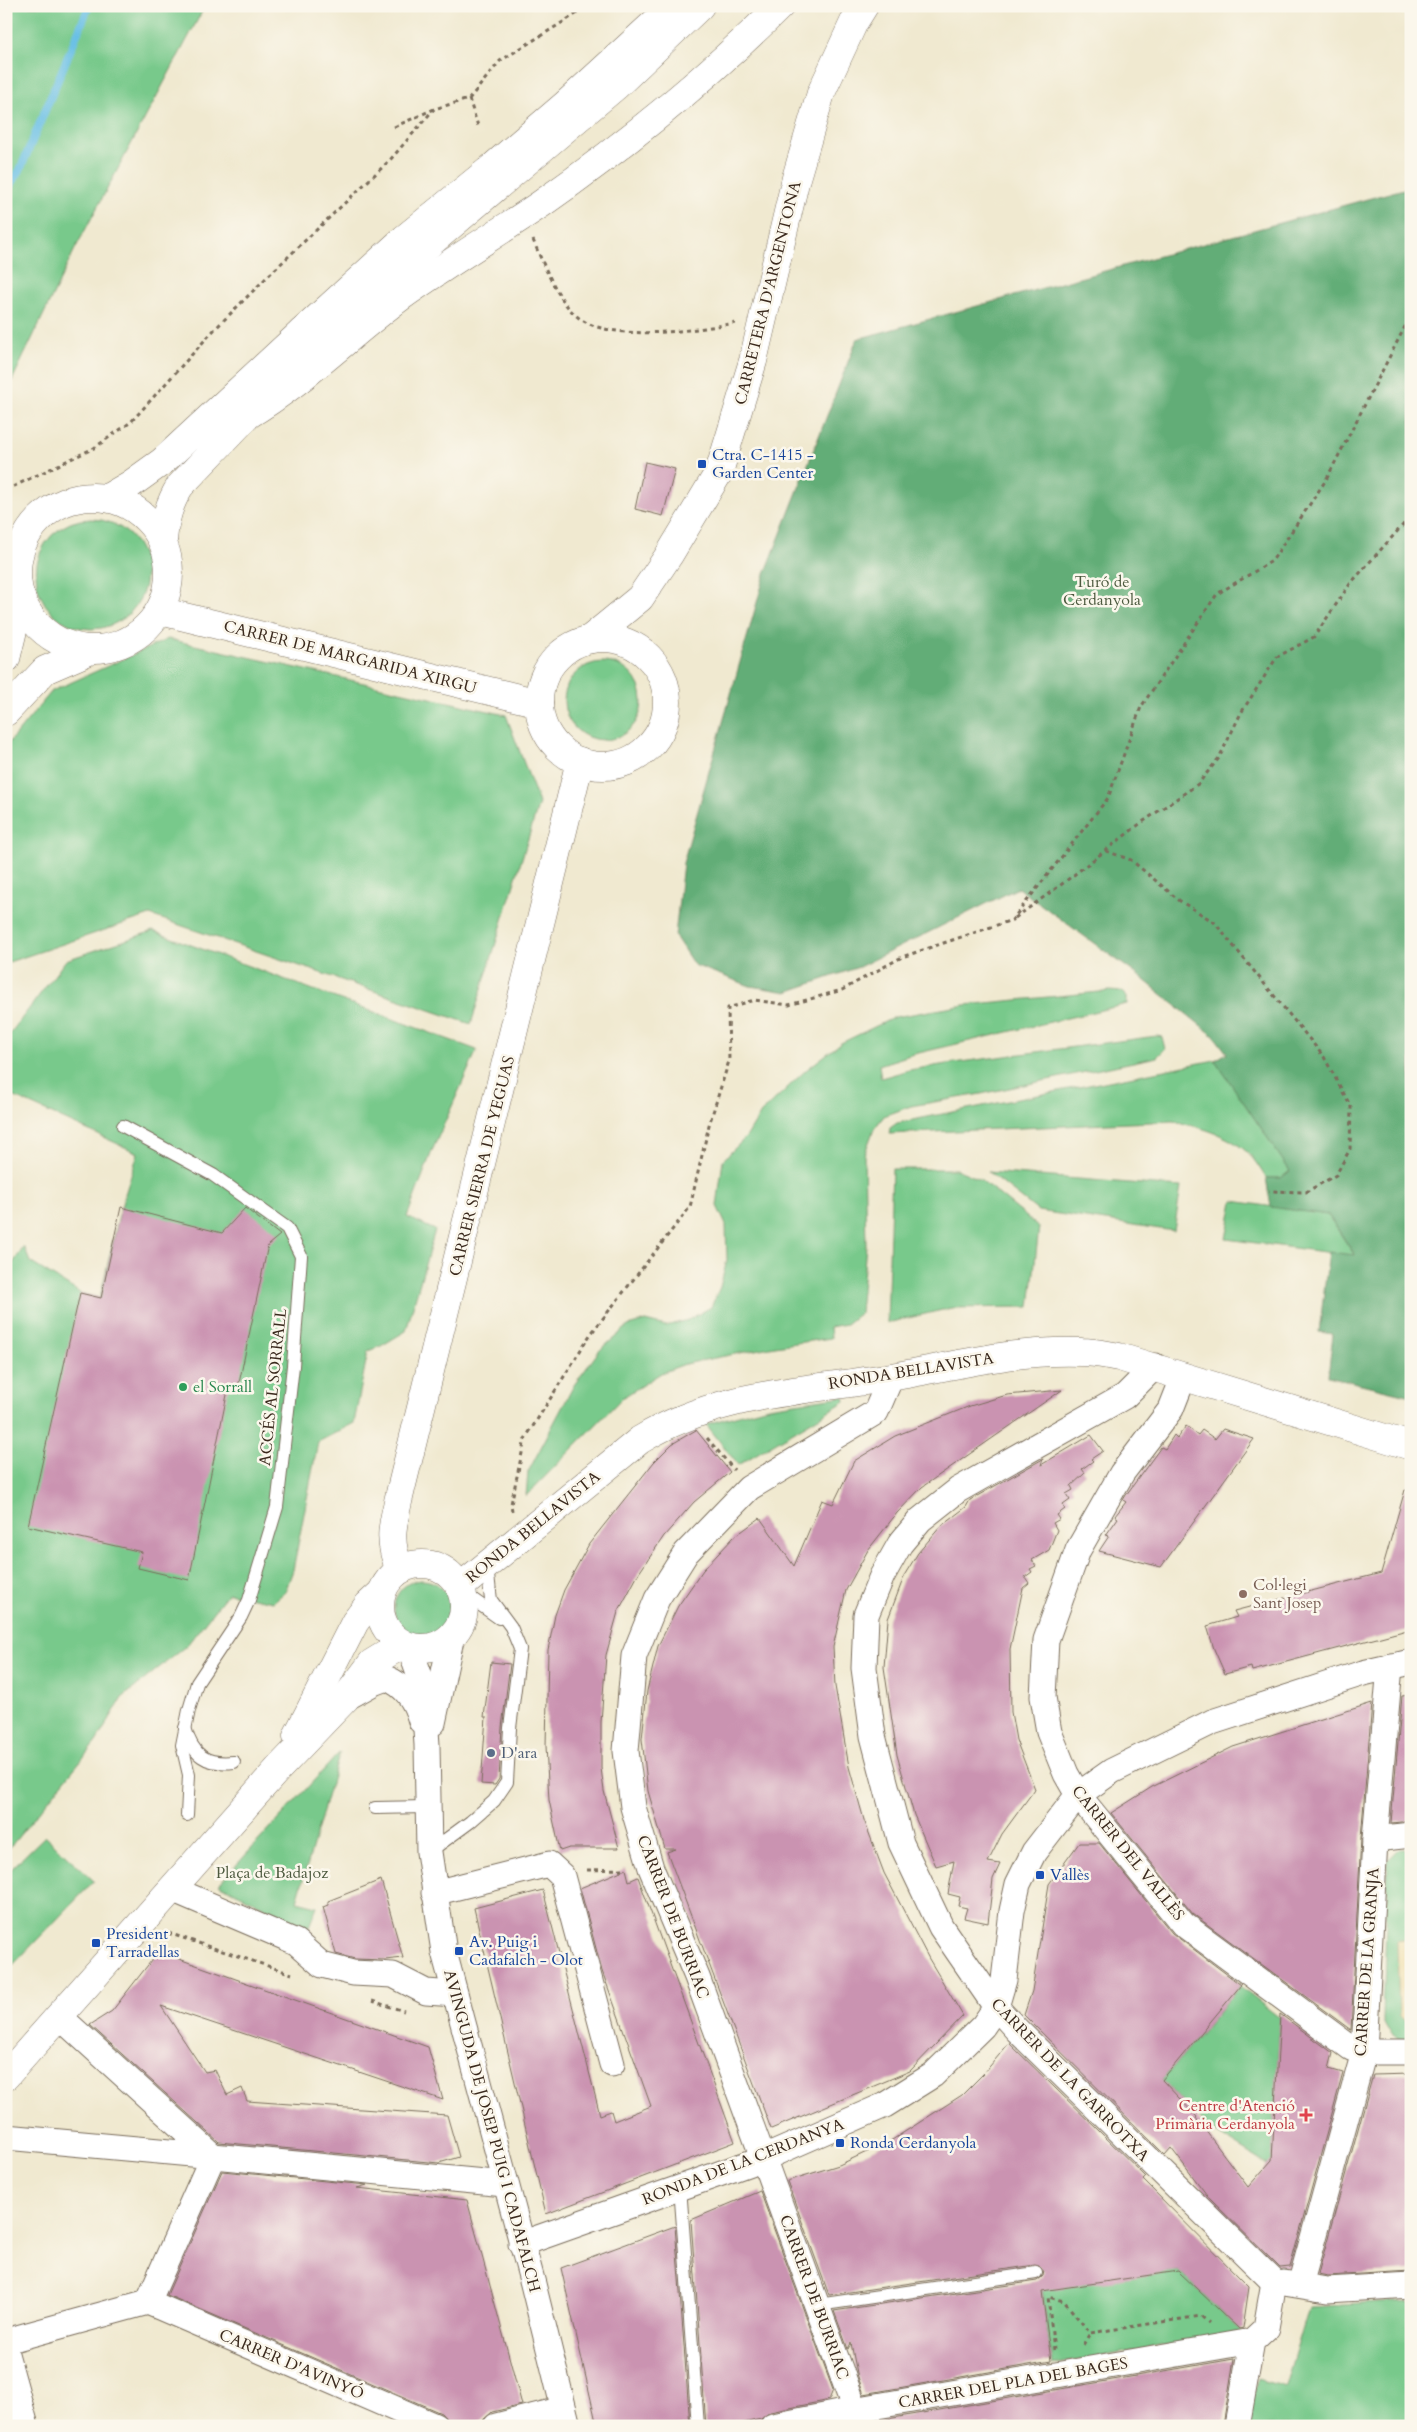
<svg xmlns="http://www.w3.org/2000/svg" width="1417" height="2432" viewBox="0 0 1417 2432" font-family="Cardo,serif">
	<rect width="100%" height="100%" fill="#fbf7ec"/>
	<filter id="ink" filterUnits="userSpaceOnUse"><feTurbulence type="fractalNoise" baseFrequency=".02" numOctaves="2"/><feDisplacementMap in="SourceGraphic" scale="10" xChannelSelector="R" yChannelSelector="G"/><feConvolveMatrix kernelMatrix="1 2 1 2 8 2 1 2 1" color-interpolation-filters="sRGB"/></filter>
	<filter id="wash" filterUnits="userSpaceOnUse"><feTurbulence type="fractalNoise" baseFrequency=".0096" numOctaves="4" result="noise"/><feDisplacementMap in="SourceGraphic" scale="20" xChannelSelector="R" yChannelSelector="G"/><feGaussianBlur stdDeviation="1.12" result="paint"/><feColorMatrix in="noise" values="0 0 0 0 0 0 0 0 0 0 0 0 0 0 0 0 0 1.4 0 .05"/><feComposite in="paint" operator="in"/></filter>
	<g filter="url(#wash)">
		<rect width="100%" height="100%" fill="#f0e9d0"/>
		<!-- green -->
		<g fill="#78c98b" stroke="#5a7a54">
			<path d="M 6,6 L 205,6 L 75,249 L 6,393 Z"/>
			<circle cx="91" cy="574" r="55"/>
			<path d="M 168,639 L 506,715 L 539,803 L 471,1024 L 150,915 L 6,963 L 6,746 L 52,691 Z"/>
			<circle cx="603" cy="701" r="39"/>
			<path d="M 153,931 L 477,1050 L 432,1151 L 407,1217 L 435,1230 L 406,1331 L 381,1346 L 368,1351 L 354,1423 L 318,1442 L 293,1570 L 285,1592 L 273,1602 L 228,1593 L 187,1645 L 122,1698 L 96,1742 L 6,1852 L 6,1273 L 24,1247 L 30,1262 L 80,1293 L 100,1298 L 121,1207 L 138,1153 L 6,1093 L 6,1039 L 66,960 Z"/>
			<path d="M 1110,991 L 1122,992 L 1127,997 L 1127,1004 L 910,1055 L 879,1065 L 881,1078 L 909,1070 L 953,1063 L 1157,1036 L 1162,1037 L 1165,1049 L 1157,1057 L 981,1094 L 911,1106 L 884,1116 L 874,1129 L 864,1155 L 866,1245 L 860,1313 L 846,1324 L 830,1327 L 831,1338 L 775,1346 L 685,1364 L 661,1373 L 622,1398 L 526,1496 L 528,1472 L 574,1385 L 599,1351 L 628,1326 L 645,1321 L 666,1326 L 688,1320 L 711,1307 L 720,1287 L 727,1260 L 726,1225 L 717,1206 L 723,1160 L 747,1136 L 761,1113 L 806,1070 L 841,1043 L 895,1017 L 965,1005 Z"/>
			<path d="M 1215,1060 L 1290,1171 L 1281,1178 L 1266,1178 C 1261,1170 1255,1160 1248,1153 C 1228,1134 1199,1127 1173,1121 L 889,1134 L 890,1128 L 897,1123 Z"/>
			<path d="M 892,1169 L 956,1169 L 980,1179 L 1039,1227 L 1030,1307 L 951,1308 L 887,1323 Z"/>
			<path d="M 988,1172 L 1181,1187 L 1174,1231 L 1038,1211 Z"/>
			<path d="M 1233,1201 L 1328,1215 L 1355,1256 L 1226,1239 Z"/>
			<path d="M 844,1396 L 845,1401 L 842,1403 L 738,1465 L 706,1424 L 768,1407 Z"/>
			<circle cx="422" cy="1608" r="28"/>
			<path d="M 340,1752 L 297,1901 L 317,1906 L 308,1929 L 219,1884 Z"/>
			<path d="M 45,1836 L 94,1881 L 6,1972 L 6,1874 Z"/>
			<path d="M 1399,1849 L 1411,1849 L 1411,2040 C 1395,2040 1389,2034 1383,2020 L 1388,1860 Z"/>
			<path d="M 1240,1987 L 1280,2018 L 1272,2168 L 1208,2128 L 1162,2080 Z"/>
			<path d="M 1178,2271 L 1242,2332 L 1052,2365 L 1042,2289 Z"/>
			<path d="M 1411,2301 L 1411,2426 L 1248,2426 L 1257,2379 L 1285,2387 L 1309,2307 Z"/>
		</g>
		<!-- forest -->
		<path fill="#62ad77" stroke="#4e6c4a" d="M 1411,187 L 1411,1396 L 1328,1376 L 1333,1334 L 1319,1332 L 1329,1252 L 1355,1255 L 1328,1215 L 1271,1207 L 1266,1178 L 1281,1178 L 1290,1171 L 1215,1060 L 1227,1053 L 1214,1036 L 1139,976 L 1018,888 L 859,967 L 787,992 L 750,986 L 694,965 L 675,936 L 683,863 L 765,574 L 857,339 Z"/>
		<!-- sand -->
		<path fill="#eeda9e" stroke="#94825e" d="M 1411,1939 L 1411,2025 L 1408,2025 L 1399,2016 L 1397,1941 Z"/>
		<g fill="none" stroke-linecap="round" stroke-linejoin="round">
			<!-- stream -->
			<path stroke="#68bfe5" stroke-width="8" d="M 6,192 L 20,170 L 89,6"/>
		</g>
		<g id="blocks">
			<!-- building -->
			<g fill="#ca93b1">
				<path d="M 645,462 L 675,469 L 663,516 L 635,509 Z"/>
				<path d="M 121,1207 L 222,1233 L 245,1208 L 280,1235 L 268,1245 L 238,1388 L 229,1385 L 189,1580 L 138,1568 L 142,1552 L 28,1526 L 80,1293 L 101,1298 Z"/>
				<path d="M 1062,1390 L 922,1487 L 897,1513 L 868,1550 L 846,1590 L 833,1647 L 835,1686 L 849,1767 L 864,1820 L 884,1873 L 929,1959 L 963,2016 L 910,2071 L 771,2129 L 667,1852 L 676,1849 L 665,1849 L 648,1791 L 642,1739 L 647,1691 L 658,1646 L 678,1606 L 703,1570 L 734,1537 L 760,1518 L 794,1566 L 822,1500 L 833,1504 L 854,1461 L 895,1436 L 970,1406 L 1007,1395 Z"/>
				<path d="M 1186,1426 L 1198,1435 L 1202,1430 L 1215,1439 L 1223,1429 L 1254,1439 L 1161,1567 L 1099,1551 L 1109,1536 L 1106,1535 L 1118,1518 L 1115,1516 L 1126,1502 L 1123,1500 L 1126,1495 L 1161,1447 L 1165,1449 L 1174,1435 L 1177,1438 Z"/>
				<path d="M 696,1430 L 730,1472 L 694,1502 L 664,1536 L 639,1573 L 618,1612 L 606,1655 L 601,1722 L 601,1768 L 604,1791 L 619,1848 L 569,1848 L 560,1851 L 549,1800 L 546,1746 L 548,1650 L 555,1615 L 564,1590 L 589,1544 L 654,1462 L 672,1444 Z"/>
				<path d="M 1091,1435 L 1103,1451 L 1091,1459 L 1093,1461 L 1082,1469 L 1085,1473 L 1071,1486 L 1073,1490 L 1066,1494 L 1070,1500 L 1063,1505 L 1065,1509 L 1057,1515 L 1060,1519 L 1053,1523 L 1057,1530 L 1049,1550 L 1032,1560 L 1036,1566 L 1030,1569 L 1032,1572 L 1025,1577 L 1029,1583 L 1023,1588 L 1010,1649 L 1011,1712 L 1016,1740 L 1035,1789 L 1002,1834 L 988,1862 L 1000,1864 L 993,1879 L 988,1923 L 964,1918 L 967,1908 L 958,1906 L 960,1897 L 948,1894 L 954,1861 L 936,1866 L 914,1815 L 897,1755 L 884,1667 L 888,1619 L 905,1574 L 918,1553 L 941,1526 L 966,1507 L 970,1500 L 1043,1459 L 1041,1465 Z"/>
				<path d="M 1405,1490 L 1411,1491 L 1411,1629 L 1252,1671 L 1251,1667 L 1225,1674 L 1214,1649 L 1207,1626 L 1237,1617 L 1234,1611 L 1381,1573 Z"/>
				<path d="M 491,1662 L 510,1664 L 502,1727 L 499,1779 L 495,1785 L 481,1784 L 486,1717 L 484,1717 Z"/>
				<path d="M 1411,1695 L 1411,1821 L 1391,1823 L 1402,1696 Z"/>
				<path d="M 1372,1703 L 1361,1838 L 1351,2030 L 1193,1914 L 1111,1813 L 1152,1787 L 1233,1747 Z"/>
				<path d="M 1079,1843 L 1099,1843 L 1172,1933 L 1241,1985 L 1162,2080 L 1197,2117 L 1196,2118 L 1248,2187 L 1272,2160 L 1280,2014 L 1333,2053 L 1329,2069 L 1343,2073 L 1290,2267 L 1280,2268 L 1210,2199 L 1171,2148 L 1165,2155 L 1024,2015 L 1032,1991 L 1049,1884 Z"/>
				<path d="M 626,1869 L 629,1881 L 638,1877 L 735,2142 L 546,2214 L 474,1908 L 543,1890 L 600,2115 L 611,2111 L 614,2121 L 651,2106 L 602,1971 L 580,1888 Z"/>
				<path d="M 381,1880 L 403,1958 L 385,1960 L 355,1959 L 336,1954 L 323,1907 L 328,1905 L 328,1901 Z"/>
				<path d="M 165,1954 L 428,2047 L 443,2100 L 161,2006 L 205,2072 L 215,2070 L 227,2095 L 242,2088 L 247,2101 L 447,2115 L 459,2157 L 439,2163 L 219,2142 L 90,2025 L 112,2011 L 155,1956 Z"/>
				<path d="M 1009,2043 L 1146,2177 L 1143,2180 L 1249,2287 L 1243,2328 L 1239,2329 L 1178,2271 L 1042,2291 L 1051,2361 L 864,2394 L 857,2374 L 851,2343 L 848,2349 L 834,2311 L 1037,2281 L 1043,2276 L 1044,2271 L 1039,2266 L 1035,2265 L 829,2295 L 787,2181 L 839,2165 L 892,2140 L 962,2095 L 985,2072 Z"/>
				<path d="M 1411,2074 L 1411,2271 L 1328,2276 L 1318,2274 L 1373,2075 Z"/>
				<path d="M 222,2171 L 367,2185 L 357,2188 L 467,2200 L 522,2405 L 492,2412 L 482,2421 L 467,2426 L 452,2426 L 441,2413 L 167,2295 Z"/>
				<path d="M 760,2191 L 833,2390 L 829,2400 L 770,2412 L 761,2419 L 731,2426 L 706,2426 L 691,2220 Z"/>
				<path d="M 675,2226 L 690,2426 L 597,2426 L 561,2268 Z"/>
				<path d="M 1234,2359 L 1223,2426 L 878,2426 L 876,2421 Z"/>
			</g>
		</g>
	</g>
	<g filter="url(#ink)">
		<use href="#blocks" fill-opacity="0" stroke="#7a6d5c" stroke-width="1"/>
		<g fill="none" stroke-linecap="round" stroke-linejoin="round">
			<!-- lane casing -->
			<g stroke="#7a6d5c" stroke-width="14">
				<g id="lane">
					<path d="M 123,1126 L 213,1175 L 287,1228 L 301,1256 L 293,1366 L 277,1507 L 249,1600 L 241,1617 L 197,1683 L 189,1710 L 182,1745 L 189,1775 L 187,1815"/>
					<path d="M 461,1591 L 499,1618"/>
					<path d="M 185,1728 C 193,1756 206,1765 234,1762"/>
					<path d="M 375,1808 L 426,1807"/>
					<path d="M 429,1852 L 470,1822 L 494,1801 L 507,1782 L 510,1728 L 520,1649 L 511,1627 L 491,1600 L 487,1567"/>
					<path d="M 680,2187 L 698,2426"/>
					<path d="M 818,2305 L 1036,2273"/>
				</g>
			</g>
			<!-- street casing -->
			<g stroke="#7a6d5c" stroke-width="27">
				<g id="street">
					<path d="M 1155,1366 L 1125,1396 L 958,1490 L 920,1520 L 900,1544 L 882,1576 L 866,1615 L 864,1668 L 873,1736 L 901,1843 L 941,1927 L 996,2007 L 1017,2030 L 1274,2282"/>
					<path d="M 1184,1376 L 1171,1409 L 1122,1473 L 1078,1550 L 1046,1640 L 1043,1697 L 1049,1732 L 1066,1774 L 1078,1795 L 1183,1924 L 1351,2048 L 1364,2052 L 1411,2052"/>
					<path d="M 409,1646 L 423,1685 L 427,1745 L 429,1852 L 444,1952 L 533,2284 L 568,2426"/>
					<path d="M 346,1698 L 373,1683 L 386,1678 C 406,1686 415,1700 421,1721"/>
					<path d="M 433,1723 L 452,1635"/>
					<path d="M 1375,1839 L 1411,1835"/>
					<path d="M 172,1889 L 296,1942 L 322,1965 L 353,1973 L 393,1975 L 426,1992 L 455,1994"/>
					<path d="M 434,1893 L 549,1864 L 562,1876 L 612,2064"/>
					<path d="M 60,2017 L 213,2156 L 505,2184"/>
					<path d="M 6,2137 L 213,2156 L 148,2302"/>
					<path d="M 521,2244 L 764,2158 L 885,2105 L 933,2075 L 983,2026 L 996,2007 L 1004,1980 L 1012,1911 L 1018,1884 L 1034,1852 L 1078,1795 L 1112,1771 L 1212,1722 L 1363,1673 L 1411,1662"/>
					<path d="M 1284,2283 L 1327,2290 L 1411,2285"/>
					<path d="M 1300,2285 L 1364,2052 L 1375,1839 L 1390,1666"/>
					<path d="M 148,2302 L 435,2426"/>
					<path d="M 6,2341 L 148,2302"/>
					<path d="M 6,2354 L 26,2426"/>
					<path d="M 496,2426 L 563,2409"/>
					<path d="M 773,2426 L 854,2410 L 1252,2341"/>
					<path d="M 861,2426 L 697,1977 L 651,1868 L 633,1807 L 626,1751 L 634,1656 L 657,1599 L 686,1553 L 749,1488 L 876,1412 L 891,1377"/>
					<path d="M 1237,2426 L 1252,2341 L 1266,2328 L 1274,2282"/>
				</g>
			</g>
			<!-- secondary casing -->
			<g stroke="#7a6d5c" stroke-width="29">
				<g id="secondary">
					<path d="M 160,611 L 539,703"/>
					<circle cx="603" cy="702" r="64"/>
					<path d="M 590,639 L 640,598 L 669,555 L 719,472 L 753,361 L 796,178 L 821,93 L 854,22 L 864,6"/>
					<circle cx="422" cy="1606" r="42"/>
					<path d="M 400,1569 C 386,1539 394,1520 401,1489 L 580,761"/>
					<path d="M 460,1587 L 640,1440 C 718,1392 803,1392 891,1377 C 954,1366 1017,1349 1082,1352 C 1094,1352 1107,1355 1119,1357 L 1411,1446"/>
					<path d="M 297,1736 L 355,1622 L 368,1605 L 381,1593"/>
					<path d="M 6,2076 L 278,1769 L 345,1699 L 372,1663 L 403,1644"/>
				</g>
			</g>
			<!-- primary casing -->
			<g stroke="#7a6d5c" stroke-width="29">
				<g id="primary">
					<circle cx="93" cy="573" r="76"/>
					<path d="M 107,498 L 131,484 L 163,461 L 302,332 L 322,318"/>
					<path d="M 163,540 C 165,519 169,504 180,486 L 294,367 L 422,250 L 616,86 L 700,6"/>
					<path d="M 6,659 L 21,597"/>
					<path d="M 6,712 L 45,670 L 89,651"/>
				</g>
			</g>
			<!-- highway casing -->
			<g stroke="#7a6d5c" stroke-width="29">
				<g id="highway">
					<path d="M 302,332 L 404,239 L 488,171 L 566,104 L 673,6"/>
					<path d="M 246,416 C 303,383 349,335 402,296 C 447,264 495,235 541,204 C 625,145 707,78 780,6"/>
				</g>
			</g>
			<!-- path -->
			<g stroke="#7a6d5c" stroke-width="3" stroke-dasharray="4 4" stroke-linecap="butt">
				<path d="M 469,99 L 479,129"/>
				<path d="M 394,127 L 434,109 L 469,99 L 500,61 L 576,14 L 585,6"/>
				<path d="M 533,240 C 543,263 558,302 579,318 C 612,343 697,330 735,323"/>
				<path d="M 6,490 L 94,448 L 131,422 L 214,330 L 270,274 L 390,160 L 434,109"/>
				<path d="M 1106,851 L 1131,860 L 1180,901 L 1214,922 L 1324,1057 L 1351,1107 L 1350,1149 L 1336,1175 L 1306,1192 L 1269,1191"/>
				<path d="M 1015,918 L 1062,884 L 1141,823 L 1198,784 L 1219,758 L 1241,713 L 1277,657 L 1314,637 L 1350,584 L 1411,516"/>
				<path d="M 707,1438 L 734,1470"/>
				<path d="M 512,1511 L 511,1504 L 525,1439 L 590,1335 L 690,1207 L 709,1125 L 729,1061 L 728,1008 L 754,1000 L 789,1005 L 842,990 L 902,957 L 1012,920 L 1108,798 L 1141,707 L 1217,594 L 1272,561 L 1326,480 L 1411,315"/>
				<path d="M 587,1870 L 625,1869"/>
				<path d="M 168,1933 L 292,1974"/>
				<path d="M 372,2001 L 404,2011"/>
				<path d="M 1083,2345 L 1090,2333"/>
				<path d="M 1054,2350 L 1048,2297 L 1064,2301 L 1090,2333 L 1201,2316 L 1209,2323"/>
			</g>
			<!-- lane -->
			<use href="#lane" stroke="#fff" stroke-width="12"/>
			<!-- street -->
			<use href="#street" stroke="#fff" stroke-width="25"/>
			<!-- secondary -->
			<use href="#secondary" stroke="#fff" stroke-width="28"/>
			<!-- primary -->
			<use href="#primary" stroke="#fff" stroke-width="28"/>
			<!-- highway -->
			<use href="#highway" stroke="#fff" stroke-width="28"/>
		</g>
	</g>
	<!-- markers -->
	<g fill="#1a4fb4" stroke="#fbf7ec" stroke-width="2">
		<rect x="697" y="459" width="10" height="10" rx="2.5"/>
		<rect x="1035" y="1870" width="10" height="10" rx="2.5"/>
		<rect x="91" y="1938" width="10" height="10" rx="2.5"/>
		<rect x="454" y="1946" width="10" height="10" rx="2.5"/>
		<rect x="835" y="2138" width="10" height="10" rx="2.5"/>
	</g>
	<circle fill="#2e9e5b" stroke="#fbf7ec" stroke-width="2" cx="183" cy="1387" r="5"/>
	<circle fill="#8d6e63" stroke="#fbf7ec" stroke-width="2" cx="1243" cy="1594" r="5"/>
	<circle fill="#5c6f8a" stroke="#fbf7ec" stroke-width="2" cx="491" cy="1753" r="5"/>
	<path fill="#e0444e" stroke="#fbf7ec" stroke-width="2" d="M1303.5 2107.5h5v5h5v5h-5v5h-5v-5h-5v-5h5z"/>
	<g text-anchor="middle" dominant-baseline="central" stroke-width="5" stroke-linejoin="round" paint-order="stroke">
		<!-- street labels -->
		<g font-size="16" fill="#3b2a1e" stroke="#fbf7ec">
			<text transform="translate(768 293) rotate(-76)">CARRETERA D'ARGENTONA</text>
			<text transform="translate(350 657) rotate(14)">CARRER DE MARGARIDA XIRGU</text>
			<text transform="translate(482 1166) rotate(-76)">CARRER SIERRA DE YEGUAS</text>
			<text transform="translate(911 1371) rotate(-9)">RONDA BELLAVISTA</text>
			<text transform="translate(273 1387) rotate(-84)">ACCÉS AL SORRALL</text>
			<text transform="translate(533 1527) rotate(-39)">RONDA BELLAVISTA</text>
			<text transform="translate(1128 1853) rotate(51)">CARRER DEL VALLÈS</text>
			<text transform="translate(673 1917) rotate(69)">CARRER DE BURRIAC</text>
			<text transform="translate(1367 1962) rotate(-86)">CARRER DE LA GRANJA</text>
			<text transform="translate(1070 2080) rotate(46)">CARRER DE LA GARROTXA</text>
			<text transform="translate(492 2131) rotate(75)">AVINGUDA DE JOSEP PUIG I CADAFALCH</text>
			<text transform="translate(743 2162) rotate(-21)">RONDA DE LA CERDANYA</text>
			<text transform="translate(814 2297) rotate(70)">CARRER DE BURRIAC</text>
			<text transform="translate(291 2364) rotate(23)">CARRER D'AVINYÓ</text>
			<text transform="translate(1013 2383) rotate(-10)">CARRER DEL PLA DEL BAGES</text>
		</g>
		<!-- transit labels -->
		<g font-size="16" fill="#164399" stroke="#fbf7ec" text-anchor="start">
			<text x="712" y="455">Ctra. C-1415 -<tspan x="712" dy="18">Garden Center</tspan></text>
			<text x="1050" y="1875">Vallès</text>
			<text x="106" y="1934">President<tspan x="106" dy="18">Tarradellas</tspan></text>
			<text x="469" y="1942">Av. Puig i<tspan x="469" dy="18">Cadafalch - Olot</tspan></text>
			<text x="850" y="2143">Ronda Cerdanyola</text>
		</g>
		<!-- park labels -->
		<g font-size="16" fill="#4d5a3f" stroke="#fbf7ec">
			<text x="1102" y="582">Turó de<tspan x="1102" dy="18">Cerdanyola</tspan></text>
			<text x="272" y="1873">Plaça de Badajoz</text>
		</g>
		<!-- leisure labels -->
		<g font-size="16" fill="#27864d" stroke="#fbf7ec" text-anchor="start">
			<text x="193" y="1387">el Sorrall</text>
		</g>
		<!-- education labels -->
		<g font-size="16" fill="#785e54" stroke="#fbf7ec" text-anchor="start">
			<text x="1253" y="1585">Col·legi<tspan x="1253" dy="18">Sant Josep</tspan></text>
		</g>
		<!-- service labels -->
		<g font-size="16" fill="#4e5e75" stroke="#fbf7ec" text-anchor="start">
			<text x="501" y="1753">D'ara</text>
		</g>
		<!-- health labels -->
		<g font-size="16" fill="#be3a42" stroke="#fbf7ec" text-anchor="end">
			<text x="1295" y="2106">Centre d'Atenció<tspan x="1295" dy="18">Primària Cerdanyola</tspan></text>
		</g>
	</g>
	<!-- margin -->
	<rect width="1417" height="2432" fill="none" stroke="#fbf7ec" stroke-width="25"/>
</svg>
